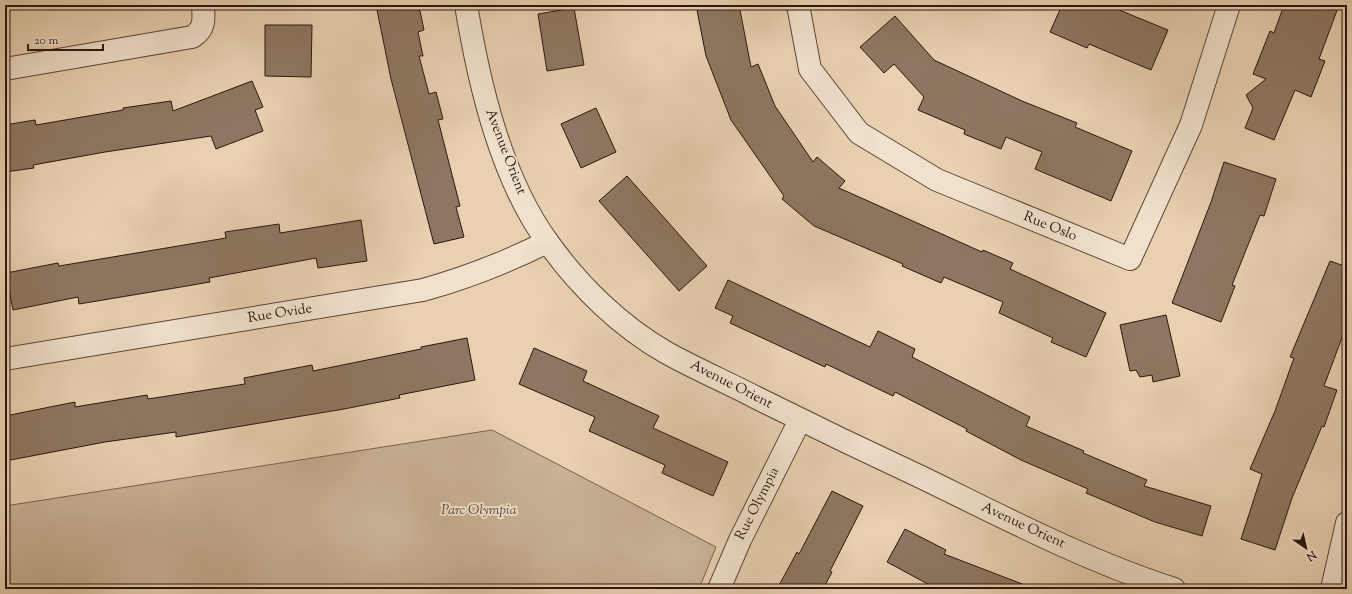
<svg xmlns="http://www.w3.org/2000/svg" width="1352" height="594" viewBox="0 0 1352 594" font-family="'Sorts Mill Goudy',serif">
	<rect width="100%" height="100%" fill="#e8d0b1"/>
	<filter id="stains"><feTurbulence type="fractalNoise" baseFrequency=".005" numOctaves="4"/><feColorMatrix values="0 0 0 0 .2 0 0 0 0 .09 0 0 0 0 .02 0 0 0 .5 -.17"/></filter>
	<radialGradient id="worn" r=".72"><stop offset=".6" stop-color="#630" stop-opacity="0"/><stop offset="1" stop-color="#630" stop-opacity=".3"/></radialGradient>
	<!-- green -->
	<path fill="#c8b195" stroke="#796451" d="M 492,430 L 716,547 L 699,589 L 5,589 L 5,506 Z"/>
	<!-- building -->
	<g fill="#8d7762" stroke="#2a170d">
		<path d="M 376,5 L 413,5 L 413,8 L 420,11 L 424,30 L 418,32 L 423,56 L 419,56 L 429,94 L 436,92 L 443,119 L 438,120 L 460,206 L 456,207 L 464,237 L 434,244 L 391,79 Z"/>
		<path d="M 696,5 L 739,5 L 751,67 L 758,64 L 775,106 L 813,162 L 817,157 L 845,181 L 839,188 L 982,252 L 983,250 L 1013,263 L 1010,269 L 1106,313 L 1086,357 L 1051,342 L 1053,338 L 999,313 L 1003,302 L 944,277 L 941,283 L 902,266 L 903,264 L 814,226 L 782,199 L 784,196 L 731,120 L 706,56 Z"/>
		<path d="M 1062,5 L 1107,5 L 1168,30 L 1151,70 L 1089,44 L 1087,48 L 1050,32 Z"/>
		<path d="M 1284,5 L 1339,5 L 1319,59 L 1325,61 L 1311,97 L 1295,90 L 1274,140 L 1245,128 L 1253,108 L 1246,95 L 1266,79 L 1253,74 L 1270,31 L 1274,33 Z"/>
		<path d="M 574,8 L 584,65 L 547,71 L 538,14 Z"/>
		<path d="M 895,16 L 934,60 L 1022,101 L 1077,123 L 1075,127 L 1132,151 L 1111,201 L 1035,169 L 1042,152 L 1006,137 L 1001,149 L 964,134 L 965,130 L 918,110 L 924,97 L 894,64 L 884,73 L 860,47 Z"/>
		<path d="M 265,25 L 312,25 L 311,77 L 265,76 Z"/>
		<path d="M 252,81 L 263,107 L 255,110 L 263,131 L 216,149 L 211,136 L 105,152 L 33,165 L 34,168 L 5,172 L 5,125 L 35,120 L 36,125 L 123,110 L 123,108 L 171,101 L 173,111 Z"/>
		<path d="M 596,108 L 616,152 L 581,168 L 561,124 Z"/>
		<path d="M 1224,162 L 1276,179 L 1264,216 L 1260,215 L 1232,285 L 1235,286 L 1221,322 L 1172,303 L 1211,202 Z"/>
		<path d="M 627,176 L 707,266 L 679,291 L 599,201 Z"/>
		<path d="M 361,220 L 367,261 L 318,268 L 316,258 L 209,278 L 210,282 L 181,287 L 79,304 L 78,297 L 13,310 L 6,273 L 58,263 L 59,266 L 226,238 L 225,232 L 279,224 L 280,233 Z"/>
		<path d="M 1330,261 L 1347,267 L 1347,324 L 1324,386 L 1337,390 L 1324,427 L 1322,426 L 1292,498 L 1275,550 L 1241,539 L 1262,474 L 1250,469 L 1275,411 L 1294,358 L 1290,357 Z"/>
		<path d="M 728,280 L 870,347 L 878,331 L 915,349 L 912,357 L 1030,417 L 1026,426 L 1084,451 L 1083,453 L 1147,480 L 1144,486 L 1211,506 L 1202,536 L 1155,522 L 1086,493 L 1088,489 L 1021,460 L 966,431 L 967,429 L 895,392 L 893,396 L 826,364 L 825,367 L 730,323 L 733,316 L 715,308 Z"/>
		<path d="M 1166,315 L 1180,376 L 1153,382 L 1152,375 L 1140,377 L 1136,370 L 1130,371 L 1120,325 Z"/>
		<path d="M 467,338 L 475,380 L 399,395 L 400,398 L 344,409 L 176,437 L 176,432 L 105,442 L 5,461 L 5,416 L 75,402 L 75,407 L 147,395 L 148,399 L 245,384 L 244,378 L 312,365 L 313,371 L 421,349 L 421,347 Z"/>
		<path d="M 534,348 L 587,371 L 583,381 L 659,416 L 653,428 L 728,462 L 713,496 L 662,473 L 665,465 L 589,431 L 595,417 L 519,384 Z"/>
		<path d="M 832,491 L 863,506 L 830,571 L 832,572 L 823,589 L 777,589 L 797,552 L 799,554 Z"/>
		<path d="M 905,529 L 946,550 L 944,554 L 1030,587 L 1030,589 L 937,589 L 887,562 Z"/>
	</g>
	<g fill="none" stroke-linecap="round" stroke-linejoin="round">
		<!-- minor casing -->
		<g stroke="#5a4536" stroke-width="24">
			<g id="minor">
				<path d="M 466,5 C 479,84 501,179 549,244 C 580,287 621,327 667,353 C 696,369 726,382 755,397 C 811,425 867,452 923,478 C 1005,518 1087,561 1174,589"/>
				<path d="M 798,5 L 810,69 L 859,133 L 937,180 L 1130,259 L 1191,125 L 1229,5"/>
				<path d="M 5,69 L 192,37 C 205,29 204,20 203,5"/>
				<path d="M 5,359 L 423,290 C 466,278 507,262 547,242"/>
				<path d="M 719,589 L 740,540 L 800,420"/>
				<path d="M 1332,589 L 1347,523"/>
			</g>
		</g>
		<!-- minor -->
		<use href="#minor" stroke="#f0e0cc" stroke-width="22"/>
	</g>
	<g text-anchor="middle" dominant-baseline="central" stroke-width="4" stroke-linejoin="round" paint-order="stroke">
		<!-- street labels -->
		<g font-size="14" fill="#2a170d" stroke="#f0e0cc">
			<text transform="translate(505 152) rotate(69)">Avenue Orient</text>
			<text transform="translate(1050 227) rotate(22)">Rue Oslo</text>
			<text transform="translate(280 314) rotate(-9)">Rue Ovide</text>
			<text transform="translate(731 385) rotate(27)">Avenue Orient</text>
			<text transform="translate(758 504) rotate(-63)">Rue Olympia</text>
			<text transform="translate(1023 526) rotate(25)">Avenue Orient</text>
		</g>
		<!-- park labels -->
		<g font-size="14" font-style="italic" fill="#594536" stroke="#f0e0cc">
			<text x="479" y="511">Parc Olympia</text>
		</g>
	</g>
	<!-- margin -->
	<rect width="1352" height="594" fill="none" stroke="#e8d0b1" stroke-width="20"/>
	<rect x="6" y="6" width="1340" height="582" fill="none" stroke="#2a170d" stroke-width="2"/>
	<rect x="10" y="10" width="1332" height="574" fill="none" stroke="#2a170d"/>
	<!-- north arrow -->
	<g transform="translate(1306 548) rotate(146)" stroke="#f0e0cc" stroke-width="3" paint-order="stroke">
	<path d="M0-3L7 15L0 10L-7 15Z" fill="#2a170d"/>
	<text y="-6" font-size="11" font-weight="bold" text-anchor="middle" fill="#2a170d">N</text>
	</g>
	<!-- scale -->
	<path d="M28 44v6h75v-6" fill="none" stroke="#2a170d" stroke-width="2"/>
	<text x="34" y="44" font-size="12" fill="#2a170d" stroke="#f0e0cc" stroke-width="3" paint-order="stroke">20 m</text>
	<rect width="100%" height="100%" filter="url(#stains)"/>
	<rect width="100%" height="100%" fill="url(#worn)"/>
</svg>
